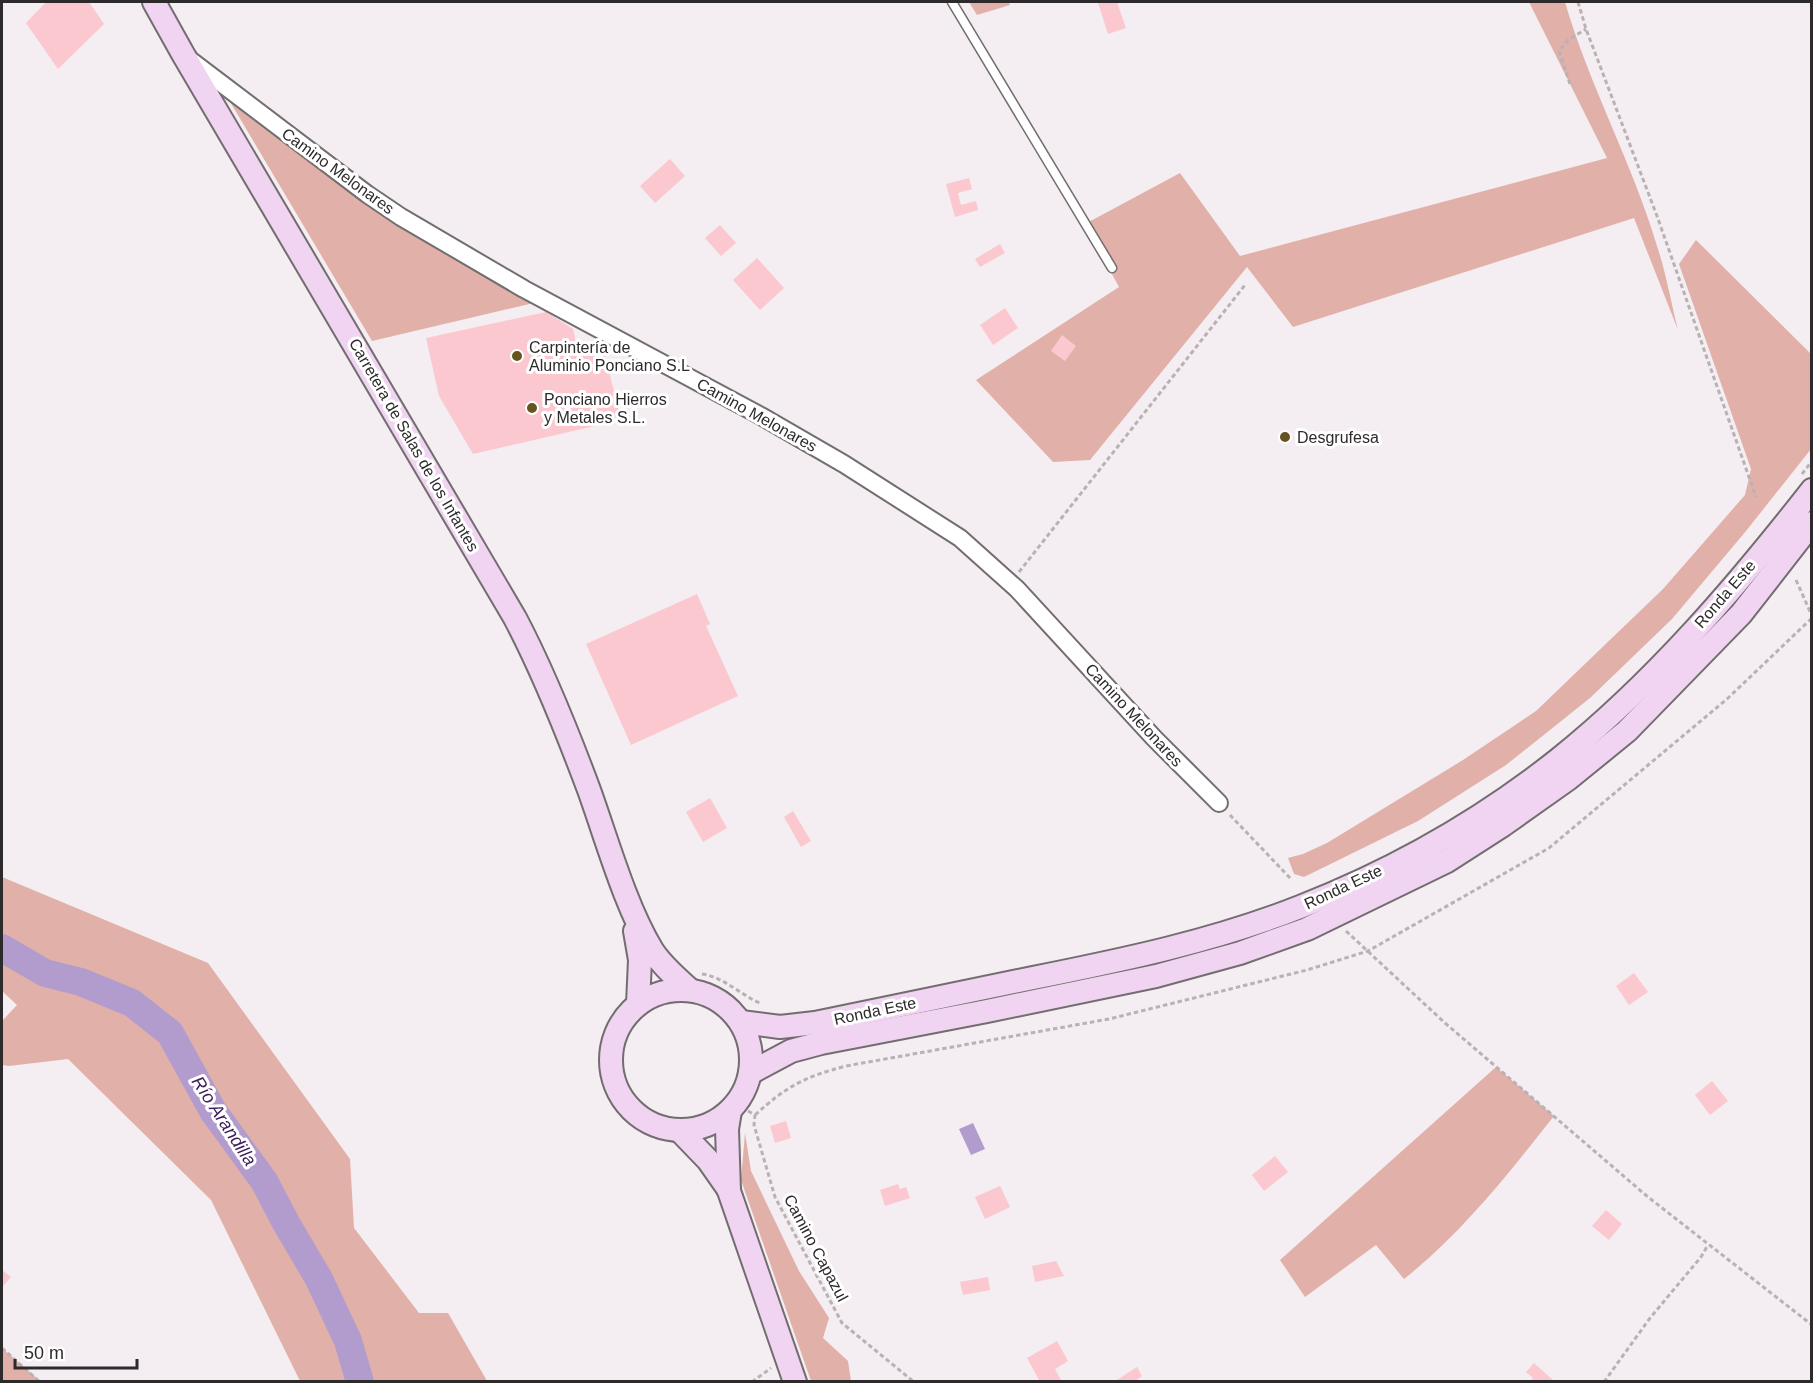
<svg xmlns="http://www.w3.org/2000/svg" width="1813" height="1383" viewBox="0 0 1813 1383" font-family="Helvetica,sans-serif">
	<rect width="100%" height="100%" fill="#f4edf1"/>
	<!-- green -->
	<g fill="#e1b0a9">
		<path d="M 969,2 L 1009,2 L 1010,5 L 977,15 Z"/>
		<path d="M 1529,2 L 1565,2 C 1589,85 1632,162 1657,246 C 1666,273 1671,302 1678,330 L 1634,218 L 1293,327 L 1247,267 L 1090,460 L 1053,462 L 976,380 L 1119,287 L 1085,224 L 1180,173 L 1240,256 L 1607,158 Z"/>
		<path d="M 229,100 L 236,101 L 538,302 L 372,341 Z"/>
		<path d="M 1696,240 L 1811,354 L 1811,449 L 1746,531 L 1672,619 L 1590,698 L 1506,765 L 1418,821 L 1304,877 L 1294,874 L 1288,858 L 1303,854 L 1327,843 L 1463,760 L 1536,711 L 1663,589 L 1745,495 L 1751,469 L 1679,264 Z"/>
		<path d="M 2,877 L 208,963 L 350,1159 L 354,1228 L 419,1313 L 448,1313 L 487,1381 L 300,1381 L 211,1200 L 68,1059 L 9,1066 L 2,1065 L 2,1021 L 17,1005 L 2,991 Z"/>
		<path d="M 1496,1067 L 1554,1116 C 1508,1174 1462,1233 1404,1279 L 1376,1245 L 1305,1297 L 1280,1260 Z"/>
		<path d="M 745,1133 L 751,1171 L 799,1271 L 829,1318 L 823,1338 L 848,1361 L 851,1381 L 811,1381 L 741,1180 Z"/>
		<path d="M 2,1348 L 40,1381 L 2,1381 Z"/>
	</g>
	<!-- water -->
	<path fill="#b29ccd" d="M 973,1123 L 985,1149 L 971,1155 L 959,1129 Z"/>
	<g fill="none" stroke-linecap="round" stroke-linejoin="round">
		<!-- river -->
		<path stroke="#b29ccd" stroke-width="28" d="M 2,948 L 45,973 L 81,982 L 132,1003 L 170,1033 L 213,1111 L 264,1181 L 286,1223 L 319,1279 L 348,1341 L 360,1382"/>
	</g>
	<!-- building -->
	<g fill="#fbc8d0">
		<path d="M 46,2 L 89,2 L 104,24 L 58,69 L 26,23 Z"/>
		<path d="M 1101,2 L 1117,2 L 1126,28 L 1108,34 L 1098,3 Z"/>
		<path d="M 670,159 L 685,176 L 655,203 L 640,186 Z"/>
		<path d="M 969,178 L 972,189 L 958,193 L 961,205 L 976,201 L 978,210 L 955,217 L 946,184 Z"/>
		<path d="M 720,225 L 736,243 L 721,256 L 705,238 Z"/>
		<path d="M 1000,244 L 1005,253 L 980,267 L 975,259 Z"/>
		<path d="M 757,258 L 784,288 L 760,310 L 733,280 Z"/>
		<path d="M 1005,308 L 1018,328 L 993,345 L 980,325 Z"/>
		<path d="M 546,312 L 573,329 L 578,352 L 603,347 L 621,420 L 473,454 L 439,396 L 426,338 Z"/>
		<path d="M 1062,335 L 1076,346 L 1065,361 L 1051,351 Z"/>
		<path d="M 697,594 L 710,624 L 706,626 L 738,696 L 631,745 L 586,644 Z"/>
		<path d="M 710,798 L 727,828 L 703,842 L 686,812 Z"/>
		<path d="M 793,811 L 811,841 L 801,847 L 784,817 Z"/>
		<path d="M 1634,973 L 1648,992 L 1629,1005 L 1616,986 Z"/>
		<path d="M 1712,1081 L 1728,1101 L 1710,1115 L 1695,1095 Z"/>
		<path d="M 786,1121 L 791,1138 L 775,1143 L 770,1126 Z"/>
		<path d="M 1275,1156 L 1288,1172 L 1264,1191 L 1252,1175 Z"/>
		<path d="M 898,1184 L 900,1189 L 906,1187 L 910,1198 L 885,1206 L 880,1190 Z"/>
		<path d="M 1000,1186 L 1010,1207 L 985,1219 L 975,1197 Z"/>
		<path d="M 1606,1210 L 1622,1224 L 1609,1240 L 1592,1226 Z"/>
		<path d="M 1056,1261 L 1064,1276 L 1035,1282 L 1032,1266 Z"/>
		<path d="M 2,1270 L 11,1277 L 3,1286 L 2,1285 Z"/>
		<path d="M 988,1277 L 990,1290 L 963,1295 L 960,1282 Z"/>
		<path d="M 1057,1341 L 1068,1361 L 1055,1369 L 1062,1382 L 1040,1382 L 1027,1358 Z"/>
		<path d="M 1534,1363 L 1555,1382 L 1529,1382 L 1533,1378 L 1526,1372 Z"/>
		<path d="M 1137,1367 L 1142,1376 L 1134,1382 L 1114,1382 Z"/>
	</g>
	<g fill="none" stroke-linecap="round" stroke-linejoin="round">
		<!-- service casing -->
		<g stroke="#726d6f" stroke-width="11">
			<path id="service" d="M 952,2 L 1112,268"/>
		</g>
		<!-- minor casing -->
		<g stroke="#726d6f" stroke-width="20">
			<path id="minor" d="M 189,59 L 367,194 L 401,217 L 524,289 L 761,416 L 844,464 L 960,538 L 1017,589 L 1154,738 L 1219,803"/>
		</g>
		<!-- secondary casing -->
		<g stroke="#726d6f" stroke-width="26">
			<g id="secondary">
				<path d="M 154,2 L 183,54 L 515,618 C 544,673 567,731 589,790 C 607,840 625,905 652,950 C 662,966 677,978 690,990"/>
				<path d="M 635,931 L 640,960 L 638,1004"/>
				<circle cx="681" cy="1060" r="70"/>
				<path d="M 741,1022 L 780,1027 L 815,1023 C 888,1008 960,993 1033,978 C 1123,960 1214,941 1300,907 C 1392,871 1481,821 1559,759 C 1655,682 1736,587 1812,490"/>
				<path d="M 750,1073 L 791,1051 L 821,1043 L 987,1011 L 1156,976 L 1240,953 L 1307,929 L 1447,861 L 1503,825 L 1568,779 L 1627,731 L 1741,614 L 1812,523"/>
				<path d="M 730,1111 L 727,1129 L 729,1191 L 795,1382"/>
				<path d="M 680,1131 L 708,1160 L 729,1190"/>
			</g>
		</g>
		<!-- path -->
		<g stroke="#b8b2b5" stroke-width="3" stroke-dasharray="4.5 3" stroke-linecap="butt">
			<path d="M 1578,2 L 1586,29 L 1657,216 L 1756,497"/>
			<path d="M 1570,84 L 1559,51 L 1568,40 L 1586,29"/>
			<path d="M 1802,474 L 1812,461"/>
			<path d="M 1019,572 L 1245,285"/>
			<path d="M 1796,580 L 1812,616"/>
			<path d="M 1230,815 L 1291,879"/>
			<path d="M 1346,931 L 1445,1023 L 1648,1197 L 1812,1325"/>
			<path d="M 702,974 C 724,977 742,996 762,1004"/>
			<path d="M 748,1111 L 755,1115 L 754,1125 L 775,1197 L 842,1323 L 914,1382"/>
			<path d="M 755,1115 C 787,1086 804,1077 846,1066 L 1109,1019 L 1307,970 L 1368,951 L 1549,848 L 1727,699 L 1812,618"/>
			<path d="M 2,1348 L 40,1382"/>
			<path d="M 752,1382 L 771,1368"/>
			<path d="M 1604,1382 L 1650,1318 L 1701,1257 L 1708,1245"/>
		</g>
		<!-- service -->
		<use href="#service" stroke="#fff" stroke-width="8"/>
		<!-- minor -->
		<use href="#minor" stroke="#fff" stroke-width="16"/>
		<!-- secondary -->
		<use href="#secondary" stroke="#f0d4f1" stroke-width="22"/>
	</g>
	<!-- markers -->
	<g fill="#655422" stroke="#fff" stroke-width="2">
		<circle cx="517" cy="356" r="6"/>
		<circle cx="532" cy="408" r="6"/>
		<circle cx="1285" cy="437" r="6"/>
	</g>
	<g text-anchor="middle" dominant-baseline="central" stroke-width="6" stroke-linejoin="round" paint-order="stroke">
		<!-- street labels -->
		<g font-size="16" fill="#2d2a2c" stroke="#fff">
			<text transform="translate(338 171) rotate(36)">Camino Melonares</text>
			<text transform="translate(757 415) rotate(29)">Camino Melonares</text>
			<text transform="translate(414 445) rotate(60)">Carretera de Salas de los Infantes</text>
			<text transform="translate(1725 594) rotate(-49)">Ronda Este</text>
			<text transform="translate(1134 715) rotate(47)">Camino Melonares</text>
			<text transform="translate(1343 887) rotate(-25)">Ronda Este</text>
			<text transform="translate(875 1011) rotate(-12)">Ronda Este</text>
			<text transform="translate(816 1248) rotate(62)">Camino Capazul</text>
		</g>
		<!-- poi labels -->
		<g font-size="16" fill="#2d2a2c" stroke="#fff" text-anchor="start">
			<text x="529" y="347">Carpintería de<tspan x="529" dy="18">Aluminio Ponciano S.L</tspan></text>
			<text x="544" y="399">Ponciano Hierros<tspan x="544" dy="18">y Metales S.L.</tspan></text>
			<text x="1297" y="437">Desgrufesa</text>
		</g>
		<!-- water labels -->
		<g font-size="18" font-style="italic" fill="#3e205b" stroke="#fff">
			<text transform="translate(224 1121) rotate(57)">Río Arandilla</text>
		</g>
	</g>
	<!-- border -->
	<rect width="1813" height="1383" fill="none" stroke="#2d2a2c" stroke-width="6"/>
	<!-- scale -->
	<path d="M15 1359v9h122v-9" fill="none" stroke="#2d2a2c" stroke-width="3"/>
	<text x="24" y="1359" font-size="18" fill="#2d2a2c" stroke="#ffffff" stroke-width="4.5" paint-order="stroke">50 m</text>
</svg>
